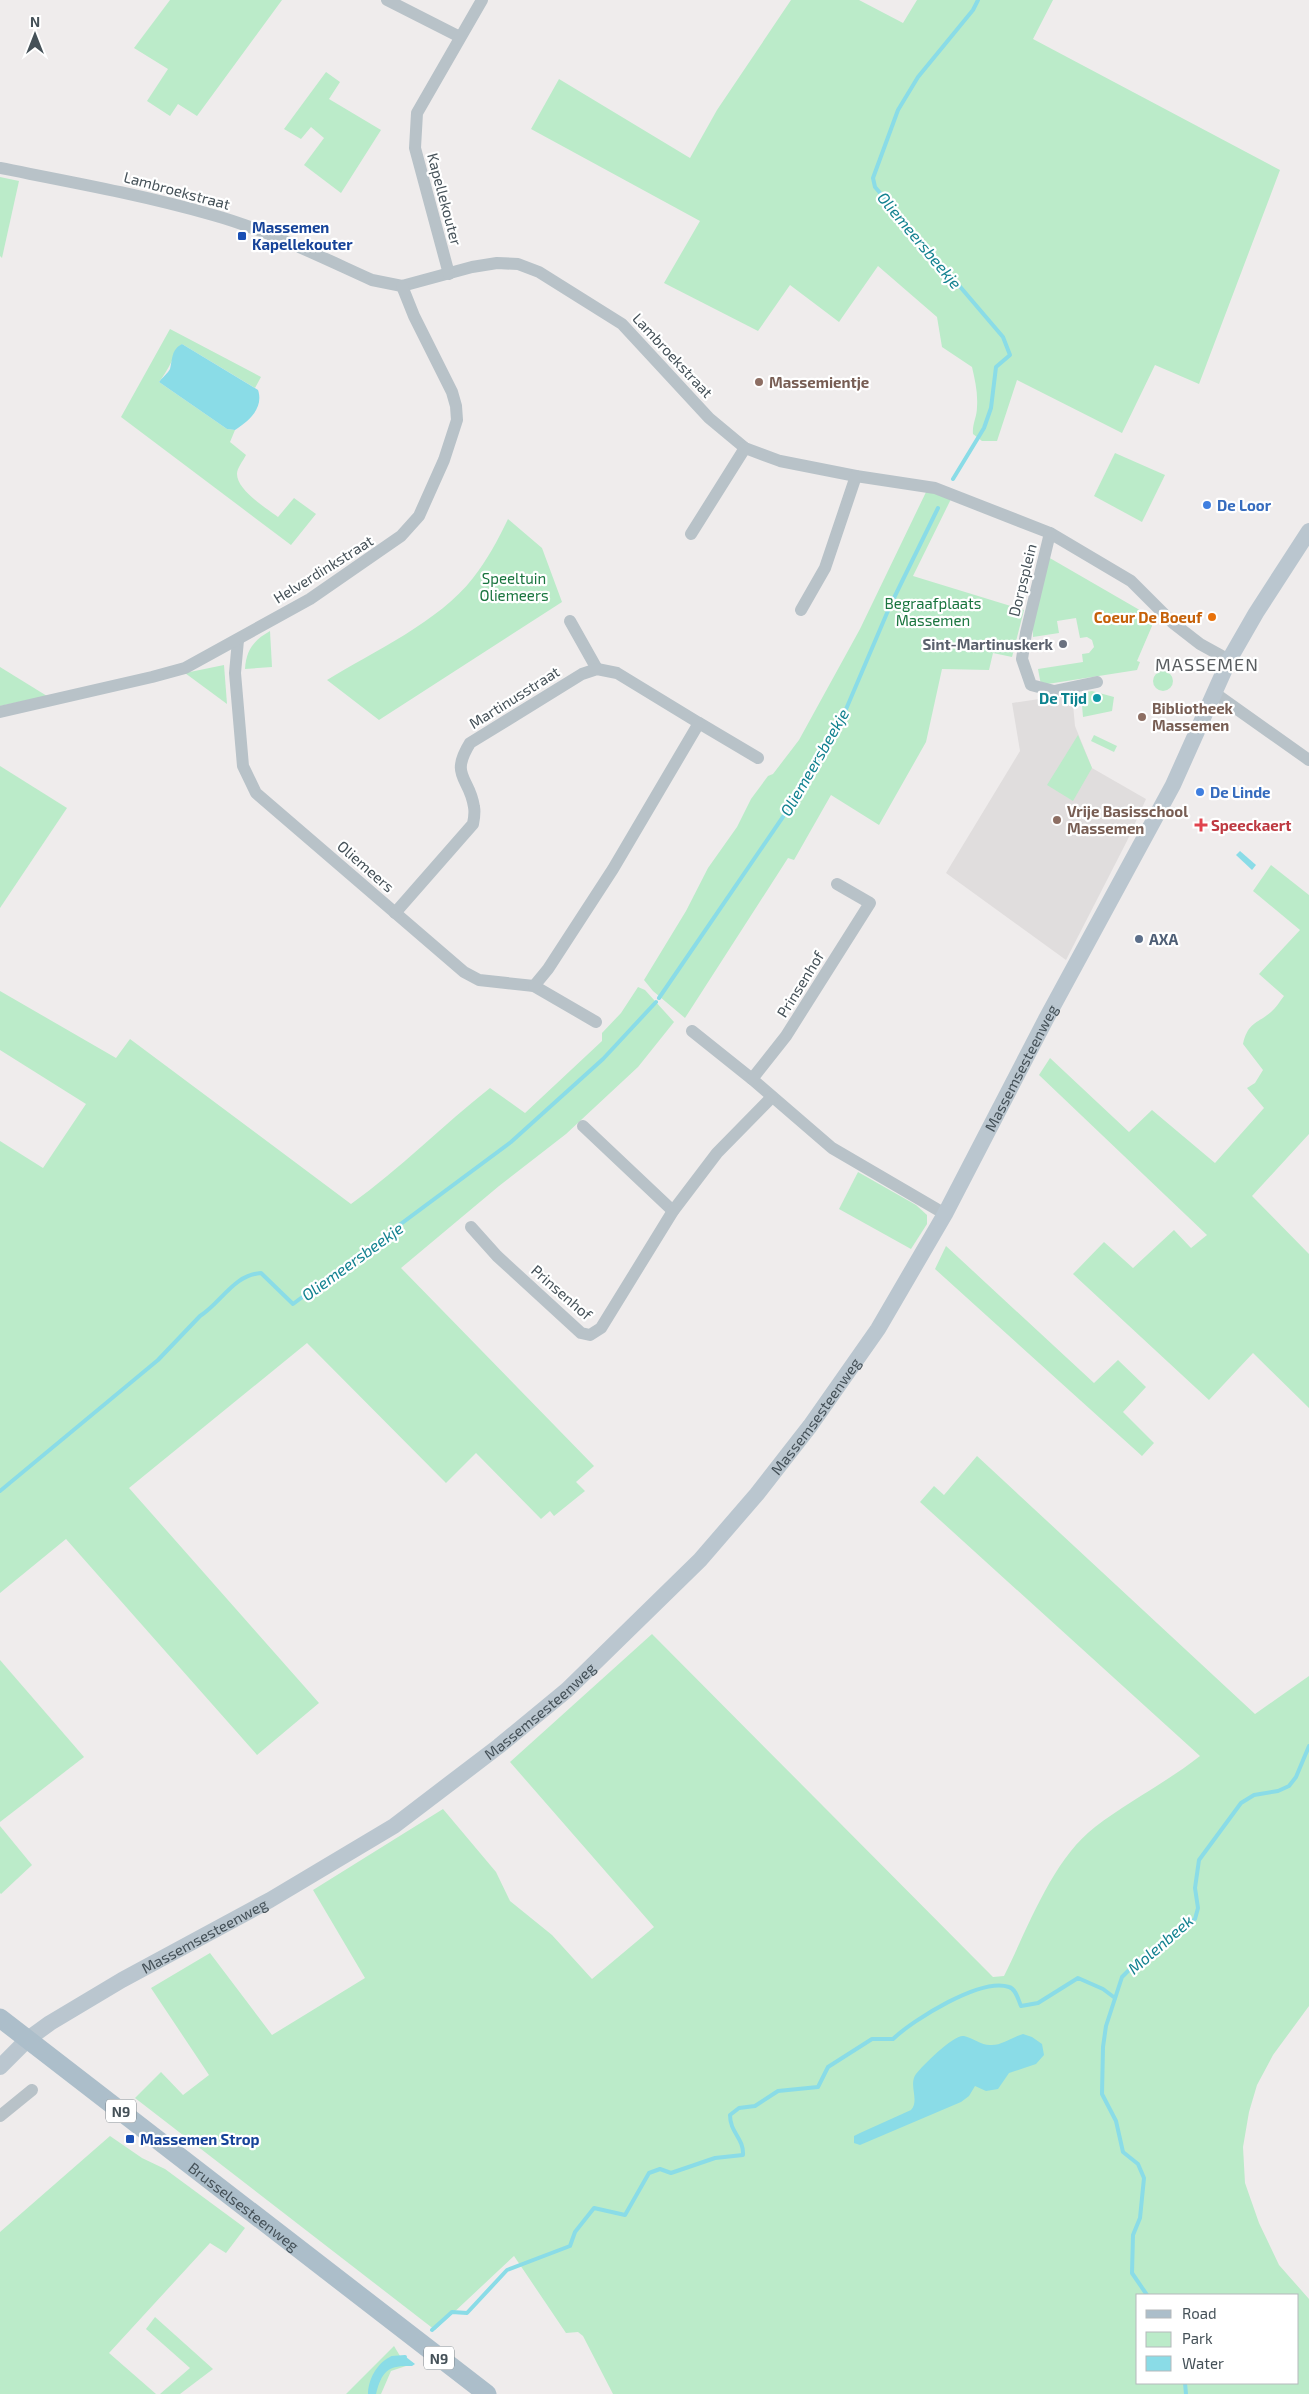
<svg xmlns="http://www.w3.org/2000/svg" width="1309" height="2394" viewBox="0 0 1309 2394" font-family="'Exo 2',sans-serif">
	<rect width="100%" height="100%" fill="#efecec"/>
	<!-- education -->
	<path fill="#e0dddd" d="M 1072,694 L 1075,726 L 1092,768 L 1146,799 L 1127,841 L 1066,960 L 946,873 L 1020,751 L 1012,703 Z"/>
	<!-- green -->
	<g fill="#bbebc9" fill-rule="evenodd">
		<path d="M 170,0 L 282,0 L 197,116 L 178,104 L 170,116 L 147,101 L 168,69 L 134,48 Z"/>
		<path d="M 791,0 L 859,0 L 903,23 L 917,0 L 1053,0 L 1033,39 L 1280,170 L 1199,384 L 1155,365 L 1122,433 L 1017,380 L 997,441 L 982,441 L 973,434 C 972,424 977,417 977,407 C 978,393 975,380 972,367 L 942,347 L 937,317 L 878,266 L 839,322 L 790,285 L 758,331 L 664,283 L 700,221 L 531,129 L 559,79 L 690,158 L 717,110 Z"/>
		<path d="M 326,72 L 340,82 L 329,99 L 381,130 L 341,193 L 304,165 L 324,138 L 311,127 L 301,139 L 284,129 Z"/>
		<path d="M 0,177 L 19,181 L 2,258 L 0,256 Z"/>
		<path d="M 170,329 L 261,377 L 255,388 L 182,344 C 173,357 169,369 159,382 L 227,429 L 235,430 L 230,442 L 246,455 C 243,461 237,468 237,474 C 237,490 266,508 278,517 L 294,498 L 316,514 L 291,545 L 121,417 Z"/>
		<path d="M 1115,453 L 1165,475 L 1142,522 L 1094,496 Z"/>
		<path d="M 927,490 L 951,499 L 913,576 L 1024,610 L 1012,657 L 993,653 L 989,670 L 942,669 L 926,742 L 879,825 L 831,795 L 794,860 L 788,858 L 685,1018 L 653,991 L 644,980 L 686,911 L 708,868 L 737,827 L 751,799 L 768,776 L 773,774 L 799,740 L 860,629 Z"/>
		<path d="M 508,519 L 542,548 L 562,602 L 379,720 L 327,680 C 373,652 440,621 473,578 C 487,560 498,540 508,519 Z"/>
		<path d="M 1048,557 L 1150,616 L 1152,626 L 1137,661 L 1140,662 L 1137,670 L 1041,685 L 1038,669 L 1083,662 L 1082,654 L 1089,653 L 1094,647 L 1092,640 L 1087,637 L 1080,638 L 1076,618 L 1057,621 L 1059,633 L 1033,637 L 1032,615 Z"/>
		<path d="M 270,631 L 272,667 L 245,669 C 246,650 254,640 270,631 Z"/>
		<path d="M 224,665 L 227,704 L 185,673 Z"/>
		<path d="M 0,667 L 47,696 L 0,706 Z"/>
		<circle cx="1163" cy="681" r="10"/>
		<path d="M 1092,691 L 1114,697 L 1112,711 L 1083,717 L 1081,693 Z"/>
		<path d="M 1078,735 L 1092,768 L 1073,801 L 1047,785 Z"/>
		<path d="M 1094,735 L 1117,746 L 1114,752 L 1091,741 Z"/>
		<path d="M 0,766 L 67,808 L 0,908 Z"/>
		<path d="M 1271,865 L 1309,895 L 1309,1134 L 1252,1196 L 1309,1254 L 1309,1408 L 1253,1353 L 1209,1400 L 1073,1274 L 1104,1242 L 1133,1268 L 1174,1230 L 1191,1248 L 1207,1235 L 1039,1075 L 1050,1058 L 1129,1132 L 1152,1110 L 1215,1163 L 1264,1108 L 1247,1088 L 1255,1083 L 1263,1070 L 1243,1044 C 1248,1022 1257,1024 1271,1012 C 1276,1008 1280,1001 1284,996 L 1259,974 L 1300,930 L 1253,891 Z"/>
		<path d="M 638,987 L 645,990 L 674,1022 L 638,1067 L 566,1134 L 499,1186 L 401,1268 L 594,1466 L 576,1482 L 585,1491 L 554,1516 L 550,1511 L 541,1519 L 476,1453 L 446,1483 L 307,1343 L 129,1488 L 319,1703 L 257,1755 L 66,1539 L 0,1593 L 0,1141 L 43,1168 L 86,1104 L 0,1050 L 0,991 L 116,1058 L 130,1039 L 351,1204 C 400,1169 443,1125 490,1088 L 525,1113 L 602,1041 L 602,1033 L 621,1013 Z"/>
		<path d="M 858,1172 L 916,1205 L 927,1215 L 927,1224 L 911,1249 L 839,1209 Z"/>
		<path d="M 946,1246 L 1094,1383 L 1118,1360 L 1146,1387 L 1123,1412 L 1154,1443 L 1142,1456 L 935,1269 Z"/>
		<path d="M 977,1456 L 1255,1714 L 1309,1676 L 1309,2006 L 1273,2055 L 1257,2085 L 1249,2112 L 1243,2147 L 1245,2183 L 1259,2223 L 1279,2265 L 1309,2299 L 1309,2394 L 613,2394 L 583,2336 L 578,2332 L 566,2333 L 514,2256 L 435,2330 L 135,2098 L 161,2072 L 183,2095 L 209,2075 L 151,1988 L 210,1953 L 272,2035 L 365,1978 L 313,1890 L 443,1809 L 496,1872 L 510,1901 L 552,1935 L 592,1979 L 654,1927 L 510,1762 L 652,1634 L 993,1977 L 1004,1976 C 1028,1928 1052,1860 1095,1827 C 1129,1801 1167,1782 1200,1756 L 920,1502 L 934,1486 L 944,1495 ZM 1138,2295 L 1298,2295 L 1298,2383 L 1138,2383 Z"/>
		<path d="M 0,1660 L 84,1757 L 0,1822 Z"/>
		<path d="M 0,1826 L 32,1865 L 1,1894 L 0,1893 Z"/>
		<path d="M 110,2136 L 142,2158 L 165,2169 L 245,2228 L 226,2253 L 210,2243 L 109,2353 L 156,2394 L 0,2394 L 0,2232 Z"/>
		<path d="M 155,2317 L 213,2369 L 180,2394 L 160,2394 L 190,2368 L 146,2329 Z"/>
		<path d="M 394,2346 L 406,2366 L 391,2371 L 381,2394 L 346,2394 Z"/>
	</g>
	<!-- water -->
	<g fill="#8adce7">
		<path d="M 182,344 L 258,390 C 264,408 249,421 235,430 L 227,429 L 159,382 C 162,378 168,373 170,369 C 173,358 171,350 182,344 Z"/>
		<path d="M 1240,851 L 1256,865 L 1252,870 L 1236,855 Z"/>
		<path d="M 1023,2034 L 1032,2037 L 1042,2044 L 1044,2055 L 1036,2064 L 1009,2073 L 998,2089 L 986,2091 L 975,2086 L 969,2096 L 961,2102 L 860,2145 L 854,2143 L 854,2136 L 860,2133 L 911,2110 C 920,2100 908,2085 916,2074 C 923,2065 954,2034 964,2036 C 973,2038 981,2045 990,2045 C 1001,2046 1012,2037 1023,2034 Z"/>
		<path d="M 390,2357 L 406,2357 L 415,2364 L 412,2366 C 389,2365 382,2370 376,2394 L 368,2394 C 368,2380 377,2363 390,2357 Z"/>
	</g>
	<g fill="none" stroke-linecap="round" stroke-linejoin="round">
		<!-- stream -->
		<g stroke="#8adce7" stroke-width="4">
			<path d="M 953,479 L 984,428 L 991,408 L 996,367 L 1010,355 L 1003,337 L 875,187 L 873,178 L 898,110 L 918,77 L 973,10 L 978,0"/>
			<path d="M 659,998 L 789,808 L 838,728 L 890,606 L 938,508"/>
			<path d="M 0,1491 L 158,1360 L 200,1316 C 222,1302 233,1275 261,1273 L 293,1304 L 511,1142 L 603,1059 L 656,1002"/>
			<path d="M 1147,2295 L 1132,2273 L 1133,2235 L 1140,2218 L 1144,2178 L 1138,2164 L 1123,2152 L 1116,2121 L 1102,2094 L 1103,2047 L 1106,2026 L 1122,1977 L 1140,1959 L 1195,1919 L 1198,1908 L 1195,1888 L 1199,1860 L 1241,1803 L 1254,1795 L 1278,1791 L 1289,1786 L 1296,1777 L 1309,1746"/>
			<path d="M 432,2330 L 452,2312 L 467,2313 L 507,2270 L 570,2246 L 575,2232 L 594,2208 L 625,2215 L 649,2173 L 660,2169 L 671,2173 L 715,2158 L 743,2155 C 744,2138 730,2133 730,2115 L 739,2108 L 755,2106 L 778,2091 L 818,2087 L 828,2067 L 872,2039 L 893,2039 C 913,2020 981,1977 1009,1987 C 1016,1989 1018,1999 1021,2006 L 1038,2003 L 1078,1978 L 1103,1989 L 1115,1998"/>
			<path d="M 392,2358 L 405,2357"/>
			<path d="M 1185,2383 L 1186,2394"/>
		</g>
		<!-- minor -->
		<g stroke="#b8c2c8" stroke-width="12">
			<path d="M 387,0 L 460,37"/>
			<path d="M 0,168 C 71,182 143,195 213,215 C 267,230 321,257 372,280 L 402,286 L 472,267 L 497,263 L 518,264 L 539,272 L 622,324 L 709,418 L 745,448 L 780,461 L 856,476 L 935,488 L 1050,533 L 1131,581 L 1173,623 L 1200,644 L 1229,660"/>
			<path d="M 449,274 L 415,148 L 417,113 L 482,0"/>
			<path d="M 1050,533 L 1026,633 L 1022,659 L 1031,685 L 1054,691 L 1097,682"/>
			<path d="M 691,534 L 745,448"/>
			<path d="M 801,610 L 825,568 L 856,476"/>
			<path d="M 570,621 L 597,669"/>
			<path d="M 238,640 L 235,673 L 243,766 L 256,793 L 464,972 L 479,980 L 534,986 L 596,1022"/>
			<path d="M 1213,692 L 1309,760"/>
			<path d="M 0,712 L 152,677 L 185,668 L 310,599 L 401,536 L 419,516 L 444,460 L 457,420 L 456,406 L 452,392 L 414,316 L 402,286"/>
			<path d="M 699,723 L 758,758"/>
			<path d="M 395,913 L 473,824 C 474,819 475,812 474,807 C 470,777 449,777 470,743 L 582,674 L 597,669 L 617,673 L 699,723 L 613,869 L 548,969 L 534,986"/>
			<path d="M 692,1031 L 752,1079 L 832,1148 L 945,1214"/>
			<path d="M 752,1079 L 786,1036 L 870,903 L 837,884"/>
			<path d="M 583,1126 L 673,1211"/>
			<path d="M 471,1227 L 497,1256 L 581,1333 L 590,1335 L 601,1328 L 673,1211 L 717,1153 L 772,1097"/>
			<path d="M 0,2116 L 32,2090"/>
		</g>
		<!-- secondary -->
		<path stroke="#bac6cf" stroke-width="16" id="s1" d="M 0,2067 L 28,2039 L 50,2023 L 122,1980 L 270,1900 L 394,1826 L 499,1746 L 567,1690 L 700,1560 L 757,1494 L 810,1426 L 878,1329 L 945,1214 L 1046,1019 L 1173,785 L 1229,660 L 1256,613 L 1309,531"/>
		<!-- primary -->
		<path stroke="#acbeca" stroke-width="19" id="s2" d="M 0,2018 L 487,2394"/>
	</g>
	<!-- markers -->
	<g fill="#1a4fb4" stroke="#fff" stroke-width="2">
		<rect x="237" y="231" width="10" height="10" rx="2.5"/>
		<rect x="125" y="2134" width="10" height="10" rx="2.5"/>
	</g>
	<g fill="#8d6e63" stroke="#fff" stroke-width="2">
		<circle cx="759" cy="382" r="5"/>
		<circle cx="1142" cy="717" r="5"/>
		<circle cx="1057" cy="820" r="5"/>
	</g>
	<g fill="#3f7fe0" stroke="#fff" stroke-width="2">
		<circle cx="1207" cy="505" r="5"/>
		<circle cx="1200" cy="792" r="5"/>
	</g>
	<circle fill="#e8710a" stroke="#fff" stroke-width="2" cx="1212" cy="617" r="5"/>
	<circle fill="#6b7280" stroke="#fff" stroke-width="2" cx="1063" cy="644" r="5"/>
	<circle fill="#0f9aa8" stroke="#fff" stroke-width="2" cx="1097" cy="698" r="5"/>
	<path fill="#e0444e" stroke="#fff" stroke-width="2" d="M1198.5 817.5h5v5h5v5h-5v5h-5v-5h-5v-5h5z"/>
	<circle fill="#5c6f8a" stroke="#fff" stroke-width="2" cx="1139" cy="939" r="5"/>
	<g text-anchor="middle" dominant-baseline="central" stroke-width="4.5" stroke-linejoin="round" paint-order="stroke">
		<!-- shield labels -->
		<g fill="#fff" stroke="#7d858a" stroke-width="1">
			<rect x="106" y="2099.5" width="30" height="23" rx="4"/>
			<rect x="424" y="2346.5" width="30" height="23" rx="4"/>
		</g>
		<g font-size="14" font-weight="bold" fill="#455158">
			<text x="121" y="2111">N9</text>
			<text x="439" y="2358">N9</text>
		</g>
		<!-- street labels -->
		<g font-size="15" fill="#455158" stroke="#fff">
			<text transform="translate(177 190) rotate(15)">Lambroekstraat</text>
			<text transform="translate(445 199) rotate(75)">Kapellekouter</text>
			<text transform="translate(673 355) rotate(47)">Lambroekstraat</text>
			<text transform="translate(323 569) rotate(-32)">Helverdinkstraat</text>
			<text transform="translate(1022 580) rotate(-76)">Dorpsplein</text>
			<text transform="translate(514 697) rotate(-32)">Martinusstraat</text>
			<text transform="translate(366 866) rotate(41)">Oliemeers</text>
			<text transform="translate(800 984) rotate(-58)">Prinsenhof</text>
			<text stroke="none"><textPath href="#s1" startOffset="1459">Massemsesteenweg</textPath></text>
			<text transform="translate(562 1292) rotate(41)">Prinsenhof</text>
			<text stroke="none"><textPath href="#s1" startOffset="1054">Massemsesteenweg</textPath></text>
			<text stroke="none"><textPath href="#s1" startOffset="649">Massemsesteenweg</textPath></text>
			<text stroke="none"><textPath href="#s1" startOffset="244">Massemsesteenweg</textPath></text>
			<text stroke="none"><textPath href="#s2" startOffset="308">Brusselsesteenweg</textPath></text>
		</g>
		<!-- transit labels -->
		<g font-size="15" font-weight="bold" fill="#164399" stroke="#fff" text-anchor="start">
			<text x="252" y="227">Massemen<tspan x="252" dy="17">Kapellekouter</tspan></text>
			<text x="140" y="2139">Massemen Strop</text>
		</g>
		<!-- education labels -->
		<g font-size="15" font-weight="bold" fill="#785e54" stroke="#fff" text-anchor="start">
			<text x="769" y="382">Massemientje</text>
			<text x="1152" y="708">Bibliotheek<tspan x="1152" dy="17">Massemen</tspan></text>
			<text x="1067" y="811">Vrije Basisschool<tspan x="1067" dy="17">Massemen</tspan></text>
		</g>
		<!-- shop labels -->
		<g font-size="15" font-weight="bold" fill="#366cbe" stroke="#fff" text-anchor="start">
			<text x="1217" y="505">De Loor</text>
			<text x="1210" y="792">De Linde</text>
		</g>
		<!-- park labels -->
		<g font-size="15" fill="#1a753f" stroke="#fff">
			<text x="514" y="578">Speeltuin<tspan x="514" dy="17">Oliemeers</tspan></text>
			<text x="933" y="603">Begraafplaats<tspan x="933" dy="17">Massemen</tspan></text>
		</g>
		<!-- food labels -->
		<g font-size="15" font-weight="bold" fill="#c56008" stroke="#fff" text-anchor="end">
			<text x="1202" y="617">Coeur De Boeuf</text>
		</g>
		<!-- worship labels -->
		<g font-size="15" font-weight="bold" fill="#5b616d" stroke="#fff" text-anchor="end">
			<text x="1053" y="644">Sint-Martinuskerk</text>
		</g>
		<!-- culture labels -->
		<g font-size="15" font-weight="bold" fill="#0d838f" stroke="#fff" text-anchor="end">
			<text x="1087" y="698">De Tijd</text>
		</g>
		<!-- health labels -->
		<g font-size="15" font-weight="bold" fill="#be3a42" stroke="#fff" text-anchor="start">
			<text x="1211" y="825">Speeckaert</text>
		</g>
		<!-- service labels -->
		<g font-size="15" font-weight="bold" fill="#4e5e75" stroke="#fff" text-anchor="start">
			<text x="1149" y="939">AXA</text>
		</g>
		<!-- water labels -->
		<g font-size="16" font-style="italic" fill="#138290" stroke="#fff">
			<text transform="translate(920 240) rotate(50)">Oliemeersbeekje</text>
			<text transform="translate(814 762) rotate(-60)">Oliemeersbeekje</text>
			<text transform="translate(352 1261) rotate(-36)">Oliemeersbeekje</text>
			<text transform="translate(1160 1944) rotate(-41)">Molenbeek</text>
		</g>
		<!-- quarter labels -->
		<g font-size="18" letter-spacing="1" fill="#595d60" stroke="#fff">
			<text x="1207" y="664">MASSEMEN</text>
		</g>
	</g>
	<!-- legend -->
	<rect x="1136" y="2294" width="162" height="90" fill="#ffffff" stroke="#b5b9bc"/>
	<rect x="1146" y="2310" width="25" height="8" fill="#acbeca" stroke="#b5b9bc"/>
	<text x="1182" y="2319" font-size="15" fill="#455158">Road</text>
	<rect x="1146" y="2332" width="25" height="15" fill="#bbebc9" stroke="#b5b9bc"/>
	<text x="1182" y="2344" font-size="15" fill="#455158">Park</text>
	<rect x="1146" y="2356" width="25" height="15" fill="#8adce7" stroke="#b5b9bc"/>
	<text x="1182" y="2369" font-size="15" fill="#455158">Water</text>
	<!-- north arrow -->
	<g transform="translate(35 35)" stroke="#ffffff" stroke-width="4" paint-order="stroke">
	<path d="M0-4L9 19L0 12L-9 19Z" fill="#455158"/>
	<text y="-8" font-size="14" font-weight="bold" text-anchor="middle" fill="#455158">N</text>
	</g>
</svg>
